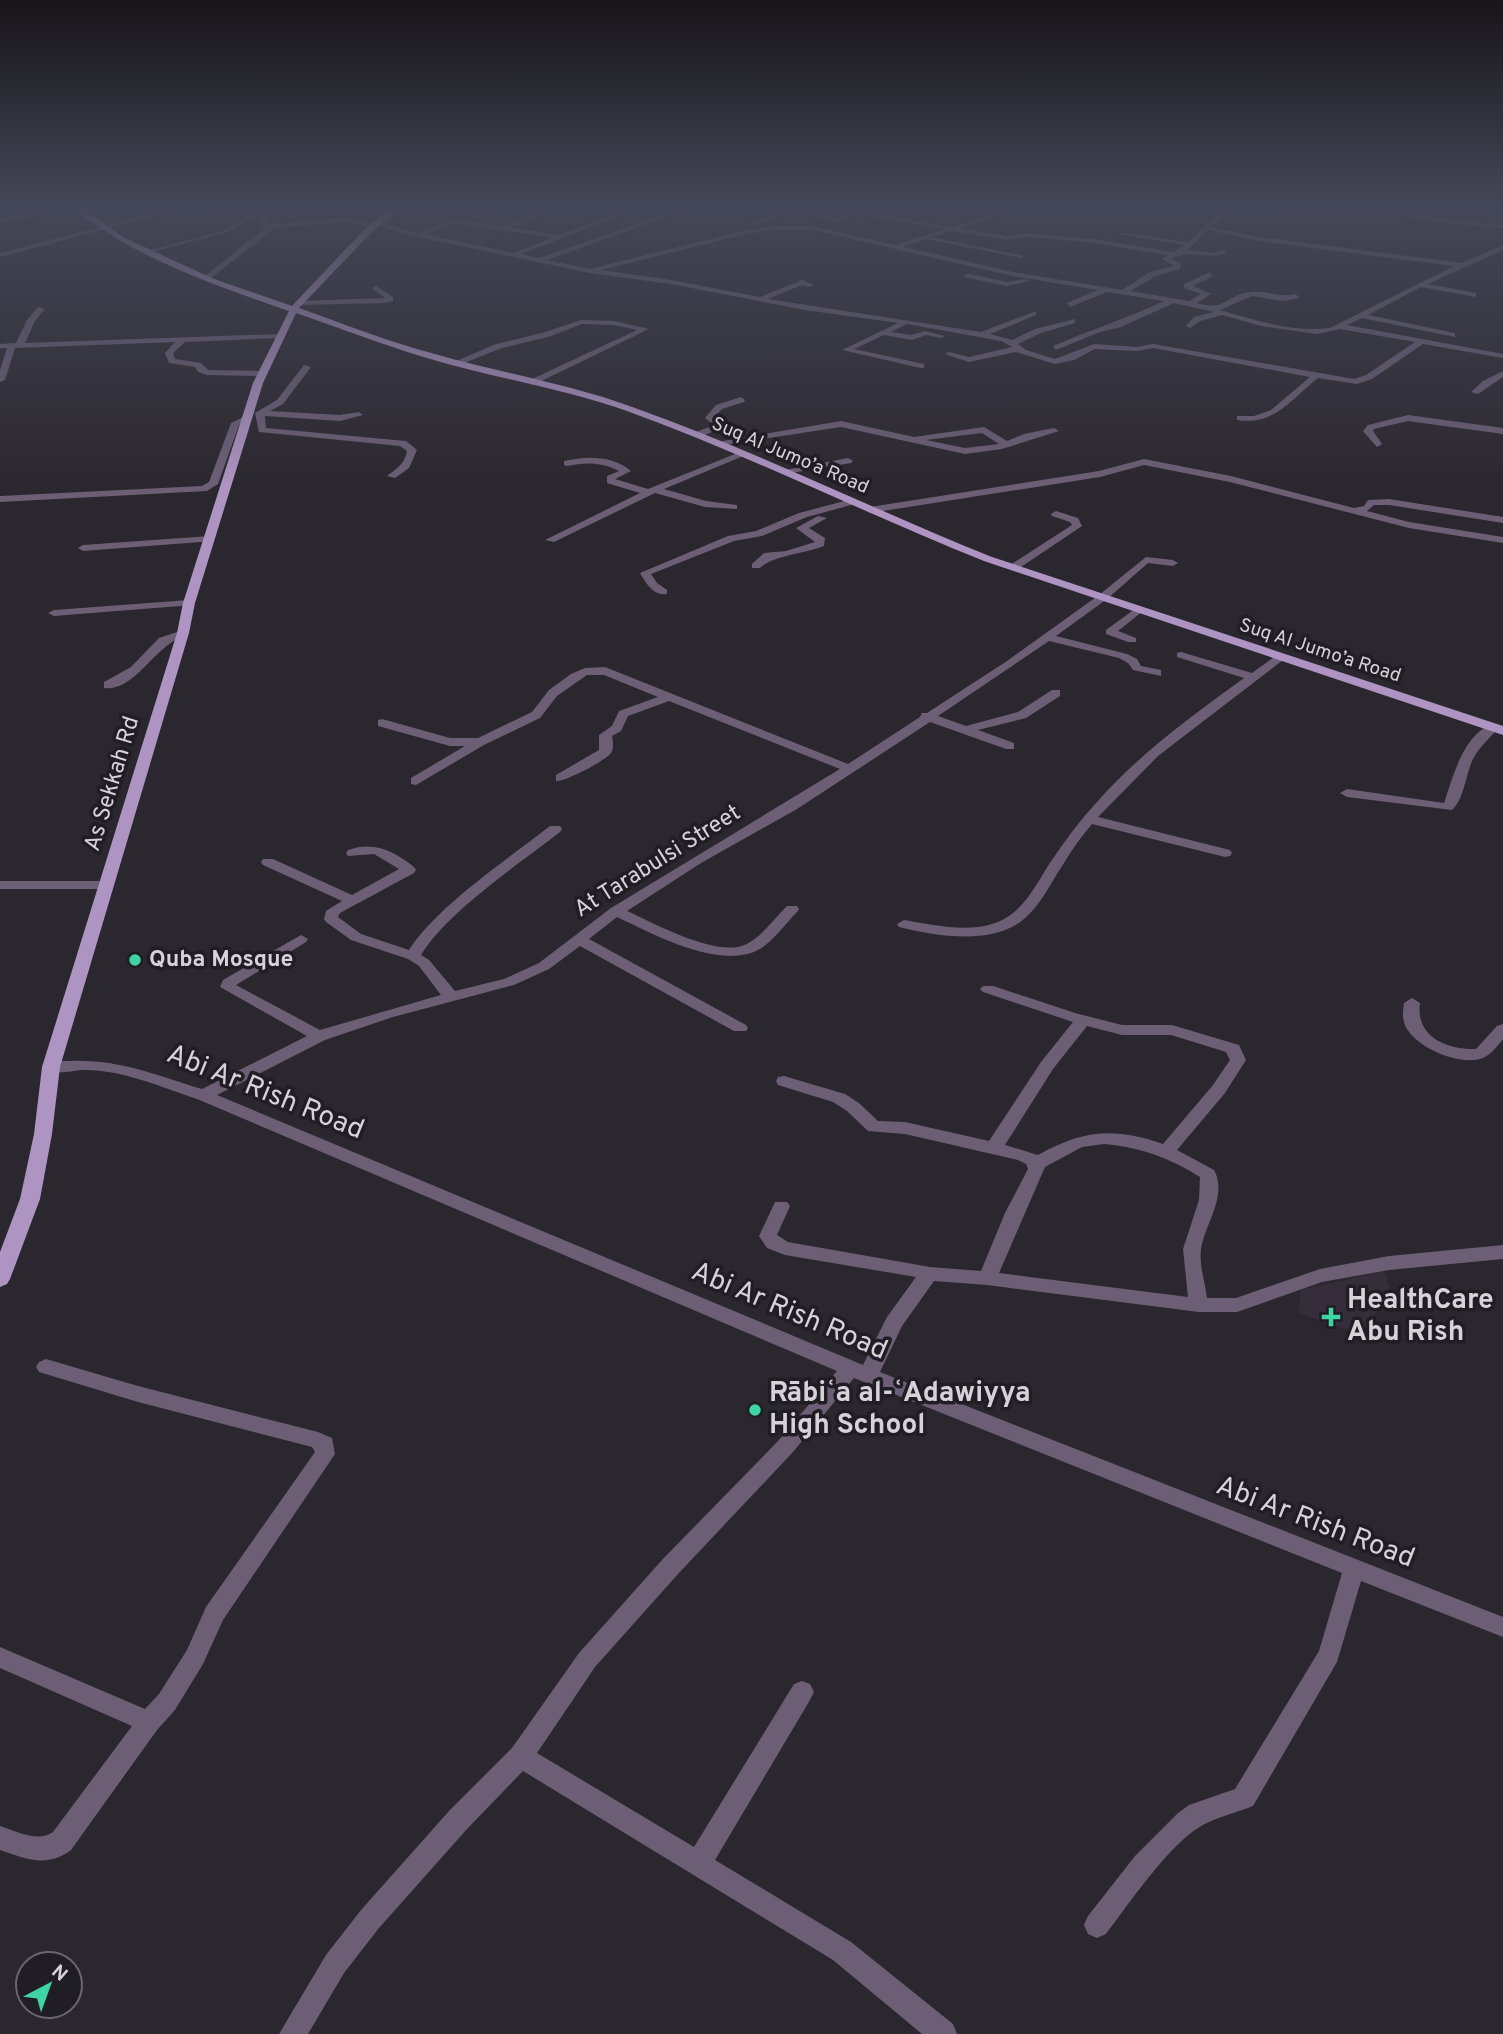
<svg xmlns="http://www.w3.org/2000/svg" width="1503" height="2034" viewBox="0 0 1503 2034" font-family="Overpass,sans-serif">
	<rect width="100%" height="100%" fill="#2b272e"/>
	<!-- built -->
	<g fill="#352e3a">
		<path d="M 327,203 L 389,203 L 374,216 L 323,209 Z"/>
		<path d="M 453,222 L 504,232 L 481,244 L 429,234 Z"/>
		<path d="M 1384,1271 L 1390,1288 L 1363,1335 L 1298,1313 L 1301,1290 Z"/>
	</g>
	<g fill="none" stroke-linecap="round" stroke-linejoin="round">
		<!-- minor -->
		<g fill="#6c5f75" fill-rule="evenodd">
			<path d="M 403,203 L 410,203 L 386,224 L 418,233 L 452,219 L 501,226 L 521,221 L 554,203 L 563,203 L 525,223 L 510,227 L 559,235 L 624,210 L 662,203 L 658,208 L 627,213 L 521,254 L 539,258 L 697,203 L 707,203 L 547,260 L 590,269 L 746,230 L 775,226 L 813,226 L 895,245 L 944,229 L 857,214 L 837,222 L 801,213 L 804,211 L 836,218 L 849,213 L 800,203 C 817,203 842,212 856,210 C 866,209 873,203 883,203 L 864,212 L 952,227 L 999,212 L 1011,203 L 1019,203 L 1003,214 L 961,228 L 1007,236 L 1029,233 L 1095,239 L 1174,252 L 1185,245 L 1117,234 L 1120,232 L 1188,242 L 1228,203 L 1235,203 L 1211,227 L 1260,237 L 1462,263 L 1503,245 L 1503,250 L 1428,284 L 1476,293 L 1476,297 L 1421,287 L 1368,315 L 1455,333 L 1455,337 L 1362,318 L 1347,325 L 1503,354 L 1503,358 L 1423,344 L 1372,379 L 1357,384 L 1318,378 C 1291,399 1275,426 1237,420 L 1237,416 L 1254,416 L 1271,410 L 1310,377 L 1153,348 L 1137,351 L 1095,349 L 1074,360 L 1055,364 L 1016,352 L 969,362 L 945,354 L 949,352 L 969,357 L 1012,347 L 1001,341 L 907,324 L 891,332 L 911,335 L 925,331 L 945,336 L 941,338 L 926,335 L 912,340 L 884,335 L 854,349 L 924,364 L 924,368 L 921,368 L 842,350 L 898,323 L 805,310 L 671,284 L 590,273 L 418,237 L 375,225 L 373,228 L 342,222 L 275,228 L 207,281 L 204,277 L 267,226 L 258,223 L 265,218 L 254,217 L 226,233 L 146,253 L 146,251 L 222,231 L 248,216 L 178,210 L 0,257 L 0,253 L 187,204 L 189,207 L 267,214 L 272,218 L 267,222 L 274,224 L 342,218 L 375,224 L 375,222 L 380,222 ZM 453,223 L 552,238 L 513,253 L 425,234 ZM 775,230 L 813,230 L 1013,276 L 1098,290 L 1067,303 L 1070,307 L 1107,292 L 1164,301 C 1128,318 1090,330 1053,346 L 1056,350 L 1100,332 L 1121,327 L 1174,303 L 1214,312 L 1194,317 L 1186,326 L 1190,328 L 1200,321 L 1222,315 L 1261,326 L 1317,334 L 1340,329 L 1415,342 L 1366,375 L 1354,379 L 1153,344 L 1137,347 L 1094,344 L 1055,359 L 1026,350 L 1018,344 L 1041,333 L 1075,323 L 1075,319 L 1035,329 L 1012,340 L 990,334 L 1036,315 L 1036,311 L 981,332 L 768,299 L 802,285 L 810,287 L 814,285 L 802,280 L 760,297 L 671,280 L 601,270 L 746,234 ZM 1208,230 L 1259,241 L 1454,266 L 1330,328 C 1294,333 1255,320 1220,310 L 1252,296 L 1283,301 L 1299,298 L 1296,294 C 1280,298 1266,290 1251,292 C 1226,294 1227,312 1197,303 L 1211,294 L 1193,286 L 1213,276 L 1210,272 L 1184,284 L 1184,288 L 1201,294 L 1189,301 L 1130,291 L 1156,276 L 1180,269 L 1181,263 L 1171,259 C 1189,249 1207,260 1226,253 L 1224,250 L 1215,253 L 1188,250 ZM 953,231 L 1007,240 L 1029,237 L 1095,243 L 1168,255 L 1162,259 L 1174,266 L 1150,272 L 1122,290 L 1013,272 L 903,247 L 927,239 L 1020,258 L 1024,256 L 932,237 Z"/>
			<path d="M 1079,203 L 1087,203 L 1082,206 Z"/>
			<path d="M 1120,203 L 1129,203 L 1126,205 Z"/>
			<path d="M 1339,203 L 1355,203 L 1423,216 L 1432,211 L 1435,203 L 1441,203 L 1437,213 L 1430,217 L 1503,225 L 1503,229 L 1423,220 Z"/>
			<path d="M 76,205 L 78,208 L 0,223 L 0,219 Z"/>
			<path d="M 953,206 L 955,209 L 942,214 L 914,217 L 911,215 Z"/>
			<path d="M 784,210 L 786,213 L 752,225 L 747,224 Z"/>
			<path d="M 967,273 L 1007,282 L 1025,279 L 1029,281 L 1007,286 L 964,277 Z"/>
			<path d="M 376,286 L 393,297 L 393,301 L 385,303 L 300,305 L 296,303 L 300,301 L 385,298 L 372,288 Z"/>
			<path d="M 38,307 L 45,309 L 35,321 L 25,343 L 280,334 L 284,336 L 280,338 L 185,342 L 173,353 L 175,359 L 201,363 L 208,370 L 265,371 L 265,375 L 262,376 L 207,375 L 198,372 L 195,367 L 169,363 L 165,353 L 175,342 L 15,348 L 5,380 L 0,382 L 0,370 L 7,348 L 0,348 L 0,344 L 16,343 L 27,320 Z"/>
			<path d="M 581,320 L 614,321 L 649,329 L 533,385 L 530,384 L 530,380 L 637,330 L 614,325 L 582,324 L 548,337 L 502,348 L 459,365 L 452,363 L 496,344 L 542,333 Z"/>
			<path d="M 304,365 L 311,367 L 283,404 L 270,411 L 340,415 L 359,412 L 363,415 L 340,421 L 265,416 L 266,428 L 406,441 L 417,450 L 409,468 L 395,478 L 387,476 C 397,468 404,465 407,451 L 400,446 L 259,432 L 255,413 L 277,400 Z"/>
			<path d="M 1503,371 L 1503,377 L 1478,394 L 1471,392 L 1483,381 Z"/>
			<path d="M 741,397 L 745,400 L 744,402 L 722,409 L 714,417 L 724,423 L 724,427 L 700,437 L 694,437 L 694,433 L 714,425 L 705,418 L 716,405 Z"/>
			<path d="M 1408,415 L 1503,428 L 1503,434 L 1408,421 L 1374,429 L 1373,431 L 1382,444 L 1377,447 L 1363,431 L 1368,425 Z"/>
			<path d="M 245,416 L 252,418 L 239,425 L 218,484 L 207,491 L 0,502 L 0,496 L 202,486 L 209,482 L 231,423 Z"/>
			<path d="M 841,421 L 914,437 L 984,427 L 1007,441 L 1024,434 L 1054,428 L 1059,431 L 1002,449 L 965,454 L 841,427 L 716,446 L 711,443 ZM 982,433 L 999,444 L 965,448 L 926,440 Z"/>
			<path d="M 740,452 L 748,454 L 664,489 L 706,501 L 737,505 L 737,509 L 705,507 L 655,493 L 554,542 L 545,540 L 640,493 L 607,483 L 607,476 L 619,471 C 602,462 585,462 567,466 L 564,465 L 564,461 C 586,456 612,455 631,471 L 615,479 L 648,489 Z"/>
			<path d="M 848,458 L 853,461 L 851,463 L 785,474 L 780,471 Z"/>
			<path d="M 1144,459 L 1231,476 L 1354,508 L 1364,506 L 1368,500 L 1389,499 L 1503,517 L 1503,523 L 1389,505 L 1374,505 L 1367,511 L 1409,522 L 1503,537 L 1503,543 L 1409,528 L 1230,482 L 1144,465 L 1100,477 L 870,513 L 865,510 L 870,507 L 1099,471 Z"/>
			<path d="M 852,499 L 855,500 L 855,504 L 807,517 L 762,536 L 734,541 L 651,574 L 657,583 L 667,590 L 667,594 C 653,596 646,583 640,573 L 728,536 L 756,531 L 799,513 Z"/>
			<path d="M 1056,511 L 1078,518 L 1082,526 L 1018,569 L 1010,569 L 1010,565 L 1072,525 L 1070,522 L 1052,516 L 1051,514 Z"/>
			<path d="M 818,516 L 827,518 L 809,528 L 825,538 L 824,546 C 804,554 774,555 760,568 L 752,568 L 752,564 L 764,553 L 786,551 L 815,542 L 796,528 Z"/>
			<path d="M 210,536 L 214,537 L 214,541 L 83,551 L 78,548 L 83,545 Z"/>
			<path d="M 1146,557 L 1173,560 L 1178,563 L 1173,566 L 1148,563 L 1107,599 L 1056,636 L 1127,654 L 1137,659 L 1141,666 L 1161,670 L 1161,676 L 1133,670 L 1128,663 L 1119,658 L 1049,641 L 938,716 L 966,726 L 1018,712 L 1052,690 L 1060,690 L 1060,696 L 1026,718 L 978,730 L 1014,743 L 1014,749 L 1006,749 L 930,722 L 797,809 L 701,863 L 627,911 C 654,923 718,959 747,944 C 762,936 775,918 787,906 L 797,906 L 799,909 L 797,912 C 785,924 773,942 758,950 C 719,970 653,934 617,917 L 589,939 L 746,1025 L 748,1028 L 746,1031 L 734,1031 L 580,946 L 549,969 L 514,985 L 393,1017 L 325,1040 L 217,1095 L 863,1365 L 887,1317 L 916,1277 L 785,1255 L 767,1248 L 759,1236 L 775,1202 L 787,1202 L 790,1206 L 777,1235 L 788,1242 L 930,1267 L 981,1271 L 1005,1213 L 1028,1169 L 1026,1164 L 1018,1160 L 905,1134 L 868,1131 L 847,1111 L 833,1102 L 778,1085 L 776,1081 L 778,1077 L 784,1076 L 845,1094 L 859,1103 L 878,1121 L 905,1122 L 989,1141 L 1041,1062 L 1073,1022 L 983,992 L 980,989 L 983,986 L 993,986 L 1075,1013 L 1122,1025 L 1172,1025 L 1239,1045 L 1246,1060 L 1225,1093 L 1177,1150 L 1214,1170 C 1228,1195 1205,1224 1201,1249 C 1199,1265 1205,1282 1207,1298 L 1236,1298 L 1320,1269 L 1389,1256 L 1503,1245 L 1503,1259 L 1389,1270 L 1322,1282 L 1237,1312 L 1199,1312 L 987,1285 L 934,1281 L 902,1326 L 880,1372 L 1503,1617 L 1503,1637 L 1361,1581 L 1337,1662 L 1253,1806 C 1238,1812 1221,1816 1207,1823 C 1173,1838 1129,1904 1106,1934 L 1097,1938 L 1088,1934 L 1084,1925 L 1088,1916 L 1135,1856 L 1178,1813 L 1189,1805 L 1235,1789 L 1319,1651 L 1342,1573 L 854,1378 L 793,1452 L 678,1574 L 595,1667 L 537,1753 L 694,1847 L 794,1684 L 802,1681 L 810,1684 L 814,1692 L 810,1700 L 715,1860 L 851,1942 L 953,2024 L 957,2034 L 922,2034 L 833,1960 L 523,1771 L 467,1829 L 379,1928 L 344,1973 L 308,2034 L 279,2034 L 326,1955 L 361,1910 L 449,1811 L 512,1748 L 579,1653 L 662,1560 L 779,1440 L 837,1371 L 197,1099 C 161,1087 123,1070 85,1070 C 72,1070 52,1077 43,1067 C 49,1060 59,1061 68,1061 C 115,1058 157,1075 202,1089 L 307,1036 L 220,987 L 223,980 L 301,935 L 308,939 L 306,942 L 236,985 L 320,1030 L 441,995 L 419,966 L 408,959 L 351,940 L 326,922 L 324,919 L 326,911 L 342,901 L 263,865 L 261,862 L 263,859 L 273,859 L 352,895 L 399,869 L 374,854 L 348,856 L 346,853 L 348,850 C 375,841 393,851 414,867 L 416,870 L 414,873 L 340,913 L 338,917 L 361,934 L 409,950 C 437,906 508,859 550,826 L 560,826 L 562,829 L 560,832 C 519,864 448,911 421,955 L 429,960 L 455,991 L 504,979 L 539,963 L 611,908 L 840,769 L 669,701 L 628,716 L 621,731 L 612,736 C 613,742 614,748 611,753 C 605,761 565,782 556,781 L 556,775 L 599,750 L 599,735 L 612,726 L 619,711 L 658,697 L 604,675 L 587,675 L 557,696 L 540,718 L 484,745 L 416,785 L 411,784 L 411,778 L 465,746 L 450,746 L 378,726 L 378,720 L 382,719 L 450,738 L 478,738 L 532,712 L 549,690 L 571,674 L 585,668 L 605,667 L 848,764 L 920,717 L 922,713 L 927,713 L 1007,661 L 1099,595 ZM 1087,1026 L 1122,1035 L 1171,1035 L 1226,1052 L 1230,1060 L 1213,1085 L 1163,1144 C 1114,1127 1083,1130 1038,1155 L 1005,1145 L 1053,1069 ZM 1104,1144 C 1140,1147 1170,1158 1200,1177 L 1199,1200 L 1183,1249 L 1188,1297 L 999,1273 L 1045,1167 L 1082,1147 Z"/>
			<path d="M 189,600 L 194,603 L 193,605 L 54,616 L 48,613 L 54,610 Z"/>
			<path d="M 1139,606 L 1145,609 L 1143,611 L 1118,631 L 1136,638 L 1136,642 L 1128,642 L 1106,634 L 1106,630 Z"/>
			<path d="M 183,630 L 187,631 L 187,635 C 155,643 136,692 104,688 L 104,682 L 131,667 L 159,638 Z"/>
			<path d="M 1181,652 L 1252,673 L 1277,655 L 1281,654 L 1287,657 L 1158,756 L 1098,817 L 1230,850 L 1232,853 L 1230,856 L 1225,857 L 1092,824 C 1082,836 1072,849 1064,863 C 1051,882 1041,905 1024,919 C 993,946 935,936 899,927 L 897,924 L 904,920 C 934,925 976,935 1004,919 C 1028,906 1039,878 1054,857 C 1067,838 1081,819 1097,802 C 1139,754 1192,716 1244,678 L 1177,657 L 1177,653 Z"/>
			<path d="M 1492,724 L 1498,728 C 1490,738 1480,746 1473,759 C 1466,773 1464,800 1452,810 L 1347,797 L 1340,793 L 1347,789 L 1444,803 C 1453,777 1463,735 1492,724 Z"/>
			<path d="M 0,881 L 106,881 L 113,885 L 106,889 L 0,889 Z"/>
			<path d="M 1412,998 L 1420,1003 C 1415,1036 1446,1050 1476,1049 L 1497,1026 L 1503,1024 L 1503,1039 C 1498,1045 1491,1055 1483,1058 C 1460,1067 1414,1047 1405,1025 C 1402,1017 1403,1011 1404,1003 Z"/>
			<path d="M 46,1359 L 138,1386 L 318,1432 L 332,1438 L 335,1454 L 223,1620 L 203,1664 L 175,1710 L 157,1730 L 71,1850 C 47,1868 26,1859 0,1850 L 0,1826 C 15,1831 38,1843 53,1832 L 132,1726 L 0,1668 L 0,1647 L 145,1709 L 159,1694 L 187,1650 L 206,1607 L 315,1452 L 312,1447 L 138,1402 L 39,1372 L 36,1367 L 39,1362 Z"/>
		</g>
		<!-- major -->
		<path fill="#ae94c2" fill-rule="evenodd" d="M 67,203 L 75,203 L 125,238 L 214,279 L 292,306 L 361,233 L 395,203 L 403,203 L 367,237 L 299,308 C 344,324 389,342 435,354 C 501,373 570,384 635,408 C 756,451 872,509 992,557 L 1503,726 L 1503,735 L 984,561 C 864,513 748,455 627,411 C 562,388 493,378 427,358 C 383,345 340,328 296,313 L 263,383 L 195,603 L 189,633 L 60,1067 L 52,1134 L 40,1199 L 10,1279 L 7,1284 L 0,1287 L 0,1252 L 20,1199 L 34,1134 L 42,1067 L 177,633 L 183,603 L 253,383 L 289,311 C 212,284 130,257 67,203 Z"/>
	</g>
	<!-- sky -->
	<linearGradient id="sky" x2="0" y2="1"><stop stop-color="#181519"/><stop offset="0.42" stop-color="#444757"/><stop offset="1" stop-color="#444757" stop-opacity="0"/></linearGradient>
	<rect width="1503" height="488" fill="url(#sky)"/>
	<!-- markers -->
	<g fill="#3ed4a3" stroke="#211d24" stroke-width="2.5">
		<circle cx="135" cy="960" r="7"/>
		<path d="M1327.5 1306.5h7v7h7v7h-7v7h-7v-7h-7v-7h7z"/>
		<circle cx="755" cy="1410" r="7"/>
	</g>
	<g text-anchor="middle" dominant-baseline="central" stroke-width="7" stroke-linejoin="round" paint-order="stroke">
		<!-- far-street labels -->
		<g font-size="19" fill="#d5d3d7" stroke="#211d24">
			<text transform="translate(790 456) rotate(23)">Suq Al Jumo’a Road</text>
			<text transform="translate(1320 651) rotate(18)">Suq Al Jumo’a Road</text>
		</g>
		<!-- street labels -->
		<g font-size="23" fill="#d5d3d7" stroke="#211d24">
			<text transform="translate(113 784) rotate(-73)">As Sekkah Rd</text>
			<text transform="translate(658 862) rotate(-32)">At Tarabulsi Street</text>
		</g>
		<!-- poi labels -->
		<g font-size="23" font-weight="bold" fill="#d5d3d7" stroke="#211d24" text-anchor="start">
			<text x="149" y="960">Quba Mosque</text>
		</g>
		<!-- near-street labels -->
		<g font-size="28" fill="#d5d3d7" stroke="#211d24">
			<text transform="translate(265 1093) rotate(22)">Abi Ar Rish Road</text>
			<text transform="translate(789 1312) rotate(23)">Abi Ar Rish Road</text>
			<text transform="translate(1315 1523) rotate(21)">Abi Ar Rish Road</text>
		</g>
		<!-- near-poi labels -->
		<g font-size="28" font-weight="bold" fill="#d5d3d7" stroke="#211d24" text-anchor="start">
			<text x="1347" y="1301">HealthCare<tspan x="1347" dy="32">Abu Rish</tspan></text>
			<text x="769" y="1394">Rābiʿa al-ʿAdawiyya<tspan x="769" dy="32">High School</tspan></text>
		</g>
	</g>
	<!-- north arrow -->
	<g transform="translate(49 1985) rotate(41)"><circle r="33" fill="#211d24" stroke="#69666c" stroke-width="2"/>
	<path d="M0-5L12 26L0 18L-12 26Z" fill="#3ed4a3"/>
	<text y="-10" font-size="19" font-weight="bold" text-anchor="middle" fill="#d5d3d7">N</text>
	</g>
</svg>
